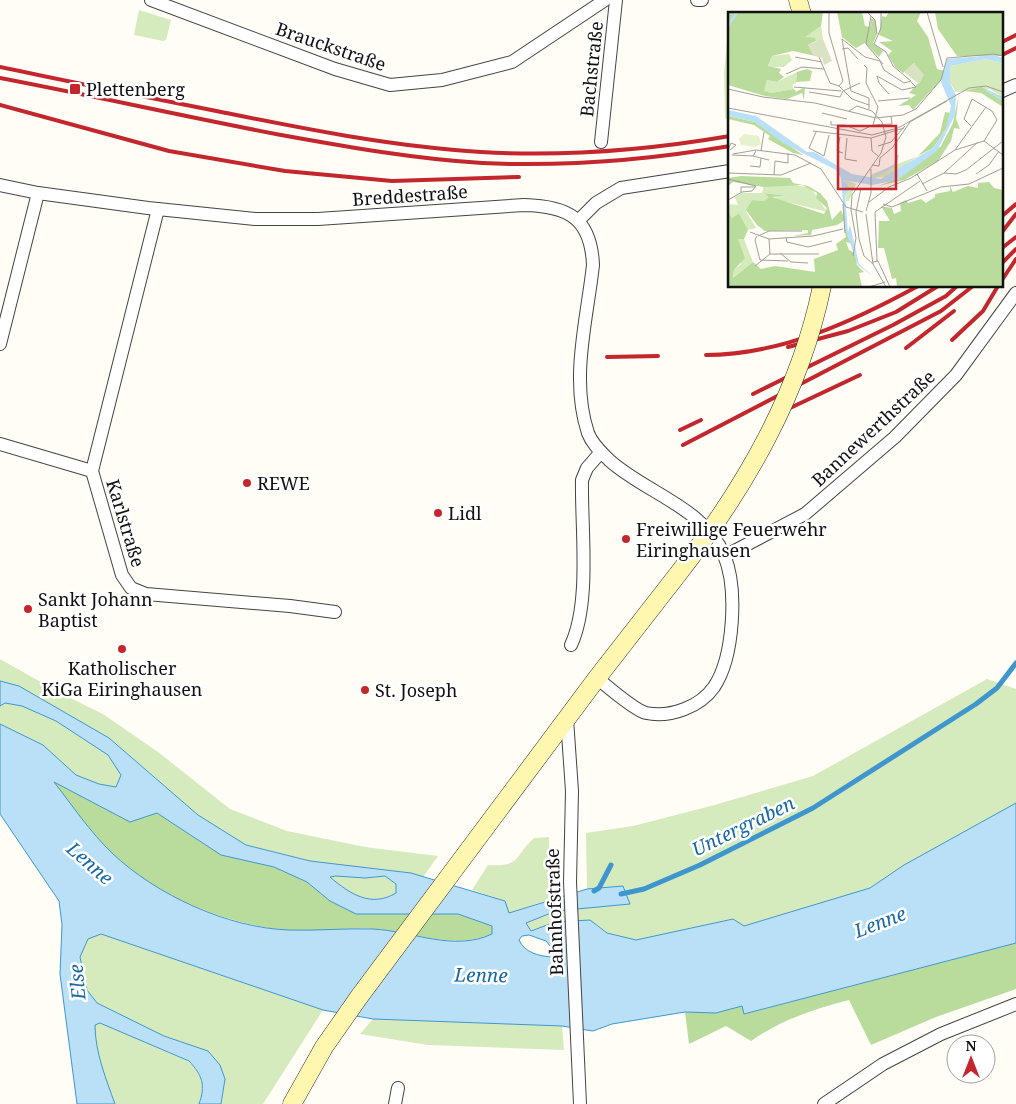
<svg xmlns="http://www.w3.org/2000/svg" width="1016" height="1104" viewBox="0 0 1016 1104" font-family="'Noto Serif',serif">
	<rect width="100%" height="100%" fill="#fffdf5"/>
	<!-- green -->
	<g fill="#d5ebbd">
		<path d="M 139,10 L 171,20 L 166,40 L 163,41 L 134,35 Z"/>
		<path d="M 730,40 L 730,117 L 725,119 L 724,72 L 727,42 Z"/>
		<path d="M 0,659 L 62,694 L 103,714 L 158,752 L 230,809 L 287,831 L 365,847 L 438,856 L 423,877 L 310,861 L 246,845 L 198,815 L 109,738 L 19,686 L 0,681 Z"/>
		<path d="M 987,679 L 1016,689 L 1016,803 L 904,865 L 870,888 L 744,926 L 732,919 L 636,940 L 607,933 L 590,920 L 555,922 L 531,931 L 526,923 L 556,911 L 630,904 L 623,886 L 587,889 L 586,833 L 633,826 L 711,806 L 813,776 Z"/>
		<path d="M 5,703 L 22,706 L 56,721 L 109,755 L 121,775 L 116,787 L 99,784 L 76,775 L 43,745 L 0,724 L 0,706 Z"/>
		<path d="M 549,837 L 551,899 L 509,913 L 505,901 L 472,890 L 488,865 C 522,867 514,856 534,838 Z"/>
		<path d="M 336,876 L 365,878 L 385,876 L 396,884 L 396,893 C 371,908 349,893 330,877 Z"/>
		<path d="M 101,934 L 323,1010 L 263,1104 L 221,1104 L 225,1079 L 208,1051 L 164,1036 L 97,1003 L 87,990 L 80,957 L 88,939 Z"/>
		<path d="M 373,1019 L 562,1026 L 564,1050 L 428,1045 L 360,1034 Z"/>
		<path d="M 100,1023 L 188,1061 C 202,1075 206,1085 199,1104 L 115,1104 C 106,1079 95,1052 95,1025 Z"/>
	</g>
	<!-- forest -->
	<g fill="#b9dc9c">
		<path d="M 53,781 L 130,822 L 157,813 L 221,855 L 274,867 L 307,882 L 330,901 L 356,914 L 458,914 L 492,926 L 492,934 C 454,951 412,931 373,929 C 345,927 315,933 286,930 C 227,925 153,895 110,851 C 89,830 71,804 53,781 Z"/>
		<path d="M 1016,943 L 1016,989 L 936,1017 L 871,1045 L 849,1000 C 814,1009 781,1020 751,1041 L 726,1026 L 689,1044 L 685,1012 L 716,1013 L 742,1006 L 745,1014 Z"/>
	</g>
	<!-- water -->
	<path fill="#b9e0f7" stroke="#3f96cf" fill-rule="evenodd" d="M 0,681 L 19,686 L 109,738 L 198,815 L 246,845 L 310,861 L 411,873 L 505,901 L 509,913 L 587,889 L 623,886 L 630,904 L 556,911 L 526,923 L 531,931 L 555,922 L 590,920 L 607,933 L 636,940 L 733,919 L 744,926 L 870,888 L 904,865 L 1016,803 L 1016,943 L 744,1014 L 742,1006 L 716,1013 L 685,1012 L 612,1024 L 593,1031 L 562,1026 L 373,1019 L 323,1010 L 101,934 L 88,939 L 80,957 L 87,990 L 97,1003 L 164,1036 L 208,1051 L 220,1065 L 225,1079 L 221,1104 L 199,1104 C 206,1085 202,1075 189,1061 L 100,1023 L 95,1025 C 95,1052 106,1079 115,1104 L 77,1104 L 60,974 L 62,925 L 59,901 L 0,814 L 0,724 L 43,745 L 76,775 L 99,784 L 116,787 L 121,775 L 108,755 L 56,721 L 22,706 L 5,703 L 0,706 ZM 54,782 L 130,822 L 157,813 L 221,855 L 274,867 L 307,882 L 330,901 L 356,914 L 458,914 L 492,926 L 492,934 C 454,952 412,931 373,929 C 345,928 317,931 289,930 C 228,928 156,895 112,853 C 90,832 72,805 54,782 ZM 336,876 L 365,878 L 385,876 L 396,884 L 396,893 C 371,908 350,894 330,877 ZM 529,935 L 546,941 L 551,947 L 548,953 L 552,957 C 539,956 525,953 519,940 L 522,936 Z"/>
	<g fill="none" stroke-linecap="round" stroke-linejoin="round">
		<!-- stream -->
		<g stroke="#3f96cf" stroke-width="5">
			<path d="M 594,891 L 599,888 L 611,865"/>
			<path d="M 621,894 L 644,889 L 700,865 L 813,808 L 976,704 L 997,688 L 1016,663"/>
		</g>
		<!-- street casing -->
		<g stroke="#444" stroke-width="14">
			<g id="street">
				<path d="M 151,0 L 335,69 L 390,85 L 442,80 L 512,62 L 605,0"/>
				<path d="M 697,0 L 702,0"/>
				<path d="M 1002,91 L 1016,85"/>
				<path d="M 601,142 L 616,0"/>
				<path d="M 0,185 L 38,193 L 148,208 L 255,219 L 318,219 L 524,205 C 568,206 591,218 593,265 C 587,320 570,379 588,433 C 592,444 601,452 609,460 C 644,492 705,508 724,555 C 738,588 734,657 714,687 C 700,707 670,718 646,713 C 634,710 607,686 597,678"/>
				<path d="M 158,209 L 92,471 L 122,575 L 131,588 L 146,594 L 290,606 L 335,612"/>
				<path d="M 579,220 L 596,203 L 621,188 L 730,171"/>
				<path d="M 0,344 L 38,193"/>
				<path d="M 0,444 L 92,471"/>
				<path d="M 725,556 L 805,514 L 895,437 L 956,375 L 1016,293"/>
				<path d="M 571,645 C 591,602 581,528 582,480 L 587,468 L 601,452"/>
				<path d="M 567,719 L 572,791 L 570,882 L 580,1104"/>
				<path d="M 395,1104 L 398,1088"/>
				<path d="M 824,1104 L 883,1064 L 941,1034 L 1016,1004"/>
			</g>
		</g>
		<!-- secondary casing -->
		<g stroke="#333" stroke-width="19">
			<g id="secondary">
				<path d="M 798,0 L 802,14"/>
				<path d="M 292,1104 L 324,1047 L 359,997 L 597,678 L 678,574"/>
			</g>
		</g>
		<!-- street -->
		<use href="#street" stroke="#fff" stroke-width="12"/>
		<!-- secondary -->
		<use href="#secondary" stroke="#fff6b0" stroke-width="18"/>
		<!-- rail -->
		<g stroke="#c4262e" stroke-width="4">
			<path d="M 1002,42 L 1016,35"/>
			<path d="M 1002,55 L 1016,48"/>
			<path d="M 0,67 C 75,83 151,98 226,113 C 311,130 395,147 481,152 C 564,157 648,150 730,136"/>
			<path d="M 0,78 C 94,96 187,117 281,135 C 348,147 414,159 482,163 C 565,167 648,160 730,146"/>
			<path d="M 0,105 L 169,151 L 285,171 L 392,181 L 519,177"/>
			<path d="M 1002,216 L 1016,204"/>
			<path d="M 1002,232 L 1016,214"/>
			<path d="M 1002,248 L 1016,237"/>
			<path d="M 1002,263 L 1016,249"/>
			<path d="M 1002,280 L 1016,259"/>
			<path d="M 952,340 L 983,311 L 998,286"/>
			<path d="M 788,347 L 848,331 L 896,312 L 938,286"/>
			<path d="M 906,348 L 954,311"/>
			<path d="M 706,355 C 781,355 854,321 918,286"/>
			<path d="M 607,357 L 658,356"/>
			<path d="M 753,394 L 893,325 L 946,296 L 957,286"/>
			<path d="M 771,417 L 860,375"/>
			<path d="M 680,430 L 701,420"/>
			<path d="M 683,445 L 941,311 L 973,286"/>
		</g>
		<!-- secondary-bridge casing -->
		<g stroke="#333" stroke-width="19" stroke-linecap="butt">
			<path id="secondary-bridge" d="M 678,574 C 745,488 800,393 822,286"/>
		</g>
		<!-- secondary-bridge -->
		<use href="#secondary-bridge" stroke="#fff6b0" stroke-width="18"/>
	</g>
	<!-- markers -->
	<g fill="#c4262e" stroke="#fff" stroke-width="2">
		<rect x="69" y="83" width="12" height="12" rx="2.5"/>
		<circle cx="247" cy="483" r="5"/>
		<circle cx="438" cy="513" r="5"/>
		<circle cx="626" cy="539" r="5"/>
		<circle cx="28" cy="609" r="5"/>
		<circle cx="122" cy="649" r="5"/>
		<circle cx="365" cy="690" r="5"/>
	</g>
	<g text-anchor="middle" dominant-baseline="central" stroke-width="5" stroke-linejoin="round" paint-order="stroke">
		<!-- street labels -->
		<g font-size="18" fill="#111" stroke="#fff">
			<text transform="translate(331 46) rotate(19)">Brauckstraße</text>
			<text transform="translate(591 69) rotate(-84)">Bachstraße</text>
			<text transform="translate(410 195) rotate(-4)">Breddestraße</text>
			<text transform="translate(873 428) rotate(-43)">Bannewerthstraße</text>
			<text transform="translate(126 523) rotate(73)">Karlstraße</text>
			<text transform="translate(554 912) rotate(-92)">Bahnhofstraße</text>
		</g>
		<!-- poi labels -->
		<g font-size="18" fill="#111" stroke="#fff" text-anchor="start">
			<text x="86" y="89">Plettenberg</text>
			<text x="257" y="483">REWE</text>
			<text x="448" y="513">Lidl</text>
			<text x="636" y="529">Freiwillige Feuerwehr<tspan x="636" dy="21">Eiringhausen</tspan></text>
			<text x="38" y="599">Sankt Johann<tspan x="38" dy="21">Baptist</tspan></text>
			<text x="122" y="668" text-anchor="middle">Katholischer<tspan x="122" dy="21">KiGa Eiringhausen</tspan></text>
			<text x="375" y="690">St. Joseph</text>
		</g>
		<!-- water labels -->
		<g font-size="19" font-style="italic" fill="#1768a6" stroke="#fff">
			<text transform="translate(743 826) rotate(-26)">Untergraben</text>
			<text transform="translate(90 863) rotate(41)">Lenne</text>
			<text transform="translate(880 922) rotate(-21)">Lenne</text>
			<text transform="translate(481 975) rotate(1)">Lenne</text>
			<text transform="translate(77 982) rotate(-95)">Else</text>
		</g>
	</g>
	<!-- overview -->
	<g transform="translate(728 12)">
		<rect width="275" height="275" fill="#fffdf5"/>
		<path d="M 93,14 L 95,27 L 89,32 L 86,26 L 78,28 L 77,25 ZM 61,42 L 64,48 L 56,55 L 40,55 L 44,44 ZM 258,47 L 275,51 L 275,85 L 262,77 L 228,80 L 222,71 L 222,54 ZM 69,60 L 68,71 L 64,73 L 66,77 L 43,81 L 35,79 L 39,68 L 49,70 ZM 190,144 L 160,165 L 142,166 L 144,162 ZM 116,167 L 128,172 L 121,189 L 118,189 L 115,173 L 121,175 L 119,180 L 122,178 L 122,174 L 115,171 ZM 62,172 L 83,176 L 99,200 L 44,186 L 60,184 L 36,181 L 43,185 L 36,189 L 24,188 L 18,199 L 28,216 L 20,218 L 11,201 L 4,206 L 0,200 L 0,192 L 10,193 L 7,185 L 14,181 L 34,181 L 36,173 ZM 10,227 L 16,227 L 25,250 L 5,266 L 6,258 L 13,252 Z" fill="#d5ebbd"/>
		<path d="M 0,0 L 95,0 L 93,14 L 77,25 L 87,26 L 88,29 L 80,33 L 92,45 L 65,39 L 44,44 L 40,54 L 53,57 L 51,61 L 56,65 L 49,70 L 39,68 L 36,79 L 43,81 L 66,77 L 68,80 L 77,75 L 76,88 L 74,81 L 59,87 L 37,84 L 0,73 ZM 109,0 L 134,0 L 137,14 L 142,15 L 143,6 L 147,8 L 149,22 L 145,31 L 155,39 L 151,45 L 137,31 L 128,36 L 114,25 ZM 161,0 L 193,0 L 189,9 L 200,25 L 209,57 L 217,59 L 214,67 L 185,98 L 181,93 L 170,94 L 188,83 L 181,81 L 193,68 L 186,51 L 175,61 L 167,55 L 160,43 L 164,39 L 151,30 L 165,29 L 151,23 L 154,4 L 158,5 ZM 207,0 L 275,0 L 275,44 L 229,44 L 210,17 ZM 79,57 L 84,59 L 82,69 L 68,70 L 69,60 ZM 253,75 L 275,85 L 275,95 L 253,81 L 237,79 ZM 231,82 L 228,107 L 232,117 L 226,116 L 223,129 L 210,149 L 176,168 L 150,174 L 171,166 L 213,134 L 225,111 ZM 217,100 L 223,101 L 218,117 L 205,136 L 190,144 L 212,121 ZM 0,104 L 27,110 L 75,143 L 65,141 L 40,127 L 42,124 L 26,113 L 0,107 ZM 13,164 L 62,166 L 65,171 L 80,174 L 92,181 L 99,189 L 104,208 L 113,198 L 117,208 L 109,213 L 84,218 L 83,223 L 65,224 L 80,221 L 80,218 L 37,219 L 29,213 L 18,198 L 24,188 L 36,189 L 41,185 L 36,181 L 60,184 L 44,185 L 96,202 L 99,196 L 88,186 L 89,181 L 74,173 L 36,175 L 5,170 L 0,174 L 0,166 ZM 261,170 L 266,176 L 275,178 L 275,275 L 169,275 L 168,266 L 164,267 L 156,236 L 150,236 L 151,209 L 162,209 L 153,194 L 164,196 L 166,202 L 173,199 L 172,191 L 178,188 L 180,191 L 193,187 L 198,191 L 207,185 L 207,182 L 222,179 L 222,174 L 225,180 L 240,174 L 250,176 L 250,171 ZM 117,196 L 118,204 L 117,214 L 125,232 L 118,230 L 121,238 L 127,241 L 129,253 L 136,260 L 131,261 L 134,275 L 0,275 L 0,200 L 4,206 L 11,201 L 20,218 L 16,227 L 10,227 L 17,246 L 6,258 L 5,266 L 25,250 L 33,257 L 47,254 L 87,260 L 86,247 L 110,238 L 108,232 L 118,225 L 119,229 L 116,217 Z" fill="#b9dc9c"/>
		<path d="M 95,27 L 104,49 L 96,53 L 94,46 L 85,43 L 80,33 ZM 186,51 L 196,63 L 191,72 L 176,60 Z" fill="#d9e3c4"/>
		<path d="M 16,122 L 31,124 L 33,132 L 28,135 L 13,133 L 11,127 Z" fill="#e6f2cf"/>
		<path d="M 266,43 L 275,46 L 275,51 L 258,47 L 222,54 L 222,71 L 228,83 L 227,103 L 209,139 L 169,168 L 144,173 L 115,168 L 123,176 L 117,183 L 120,220 L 122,213 L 131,252 L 146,265 L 130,253 L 117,217 L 113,166 L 108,158 L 55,131 L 27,110 L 0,104 L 0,98 L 28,104 L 79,140 L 86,140 L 124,162 L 153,167 L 205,136 L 218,117 L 223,94 L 213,70 L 219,47 Z" fill="#b9e0f7"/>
		<path fill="none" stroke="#b9e0f7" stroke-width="2.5" d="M 0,14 L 9,0M 258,78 L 275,88M 145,165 L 167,153 L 170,143"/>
		<path fill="none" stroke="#a09f9a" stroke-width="1" d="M 101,0 L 101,21 L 115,69 L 111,74M 139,0 L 147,8 L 149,22M 199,0 L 215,55M 143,4 L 138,32 L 155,52M 114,37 L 120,36 L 130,47M 67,45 L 94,50M 91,45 L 102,71 L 111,74M 58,62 L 74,55 L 96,57M 111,74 L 124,87 L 141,93M 66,75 L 113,79M 0,77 L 35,85 L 87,91 L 148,106 L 175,103 L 188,97 L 213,68 L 219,46 L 266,42 L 275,44M 81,80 L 112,85 L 115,79 L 132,71M 161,82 L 151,71 L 149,64 L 174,78 L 188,75 L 183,70M 150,89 L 182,86M 0,96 L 144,123 L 170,116 L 241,76 L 258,74 L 275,80M 141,97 L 141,86 L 123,79 L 114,27 L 137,45 L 152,49 L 156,58 L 176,71 L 183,69 L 165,54 L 158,40 L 146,32 L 153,16 L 153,0M 121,99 L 129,94 L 144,99 L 154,110 L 158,125 L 153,141 L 124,183 L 123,198 L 128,226 L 125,244M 94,101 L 119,107M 103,109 L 103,113 L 117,113 L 132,119 L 145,113 L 150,95 L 138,71 L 139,56 L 136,53M 146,113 L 164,112 L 163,104M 243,114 L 236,107 L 244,87 L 264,99 L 269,108M 85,119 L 143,126 L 176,116M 88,120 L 81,136 L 96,144 L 101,123M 112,125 L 109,139 L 115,141M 119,126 L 117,147 L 129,149M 143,126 L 144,139 L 150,144M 256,129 L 275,143M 150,134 L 163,130 L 177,114M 1,136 L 3,131 L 8,133 L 2,138M 227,138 L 258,95M 33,139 L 36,120M 5,142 L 28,138 L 67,143 L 93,157 L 118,195 L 135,200M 4,143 L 25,144 L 28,139M 25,144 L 41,148M 152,146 L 165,135 L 182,110 L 219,89M 144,153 L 151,154 L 152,146M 22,154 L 32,155 L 33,146M 0,161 L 53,163 L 83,151M 216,161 L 228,162 L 238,158 L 275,129M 189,162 L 199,179M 248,162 L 261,153 L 271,139M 46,163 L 47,149 L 60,151 L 60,141M 0,167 L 28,174 L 24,179 L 14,180 L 0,188M 194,172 L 216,161 L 250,130M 133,176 L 128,200 L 131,227 L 136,244 L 145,252M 13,180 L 13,175 L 27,175M 141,190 L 161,175 L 183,166 L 227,138 L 256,129 L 269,108M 115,192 L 117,221M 155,192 L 164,195 L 213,175 L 241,172 L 275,156M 138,199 L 143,181 L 143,157M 138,202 L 145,252 L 158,275M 22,220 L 41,227 L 85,224 L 115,217M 29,224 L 27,228 L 32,248M 30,224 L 41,219 L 74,219M 58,226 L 59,230 L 80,235 L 104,229M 41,227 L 42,242 L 91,242M 52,241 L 63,250 L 80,251M 32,248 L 60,249M 149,249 L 147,200 L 192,169M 145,250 L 150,249 L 162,275M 27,254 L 42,242M 141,275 L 157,270"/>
		<path fill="#c4262e" fill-opacity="0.15" stroke="#c4262e" stroke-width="2.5" d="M 110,114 L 168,114 L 168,177 L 110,177 Z"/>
		<rect width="275" height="275" fill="none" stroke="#111" stroke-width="2.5"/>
	</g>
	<!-- north arrow -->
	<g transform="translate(971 1059)"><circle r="24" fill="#ffffff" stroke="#a0a0a0"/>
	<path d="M0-4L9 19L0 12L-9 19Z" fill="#c4262e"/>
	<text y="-8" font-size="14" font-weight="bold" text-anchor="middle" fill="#111111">N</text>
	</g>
</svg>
